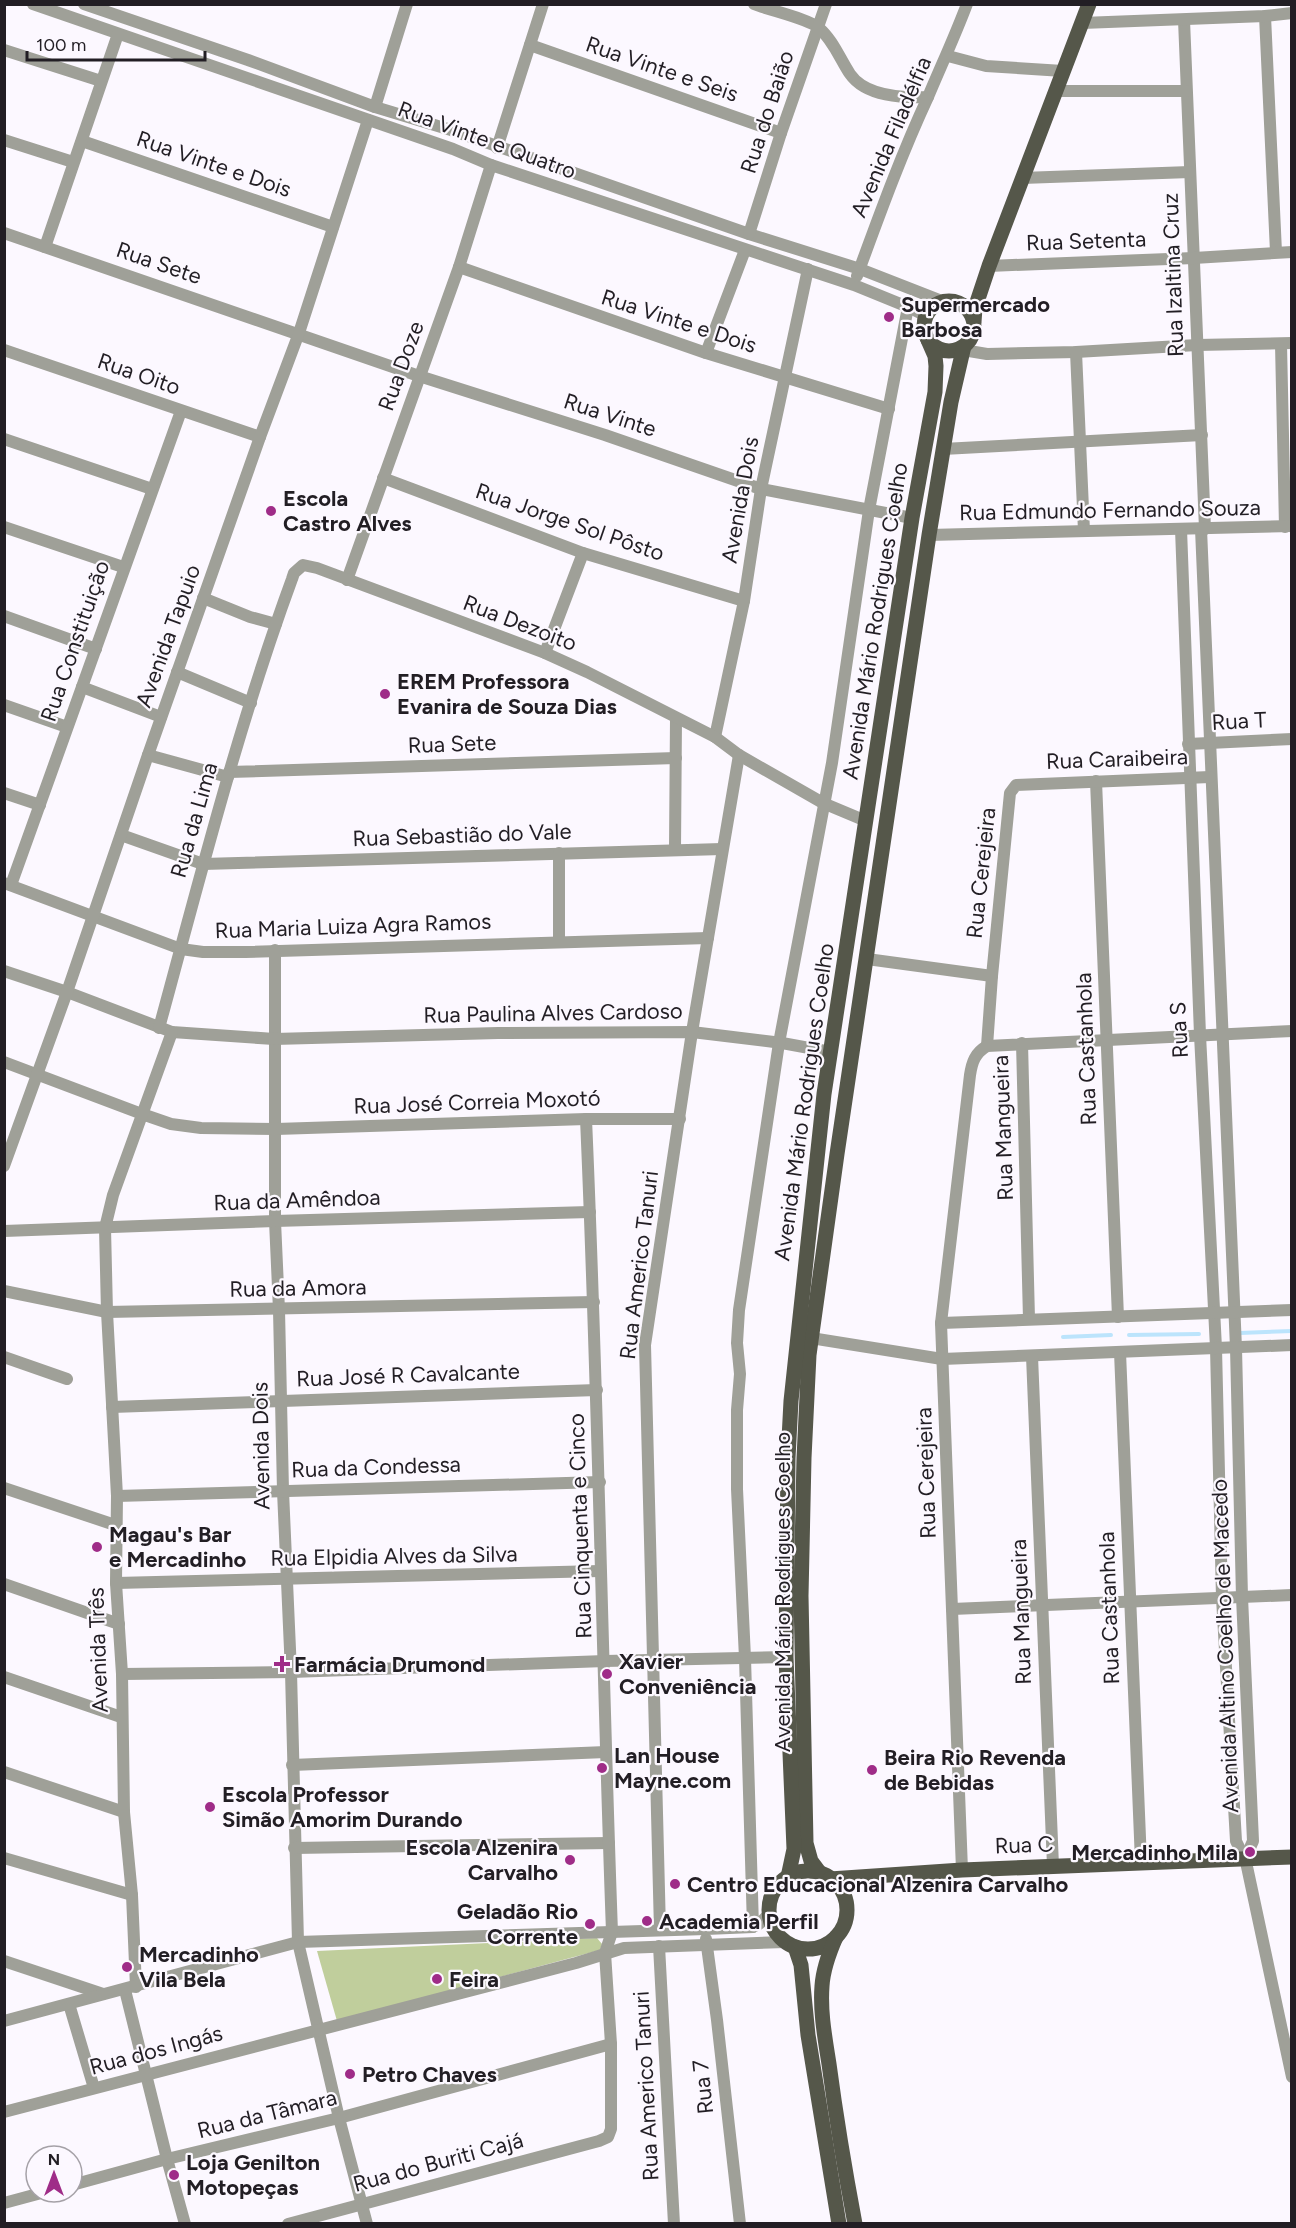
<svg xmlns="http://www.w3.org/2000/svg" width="1296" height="2228" viewBox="0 0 1296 2228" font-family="Figtree,sans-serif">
	<rect width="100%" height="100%" fill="#fcf8ff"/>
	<!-- green -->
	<path fill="#c0ce9c" d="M 597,1938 L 602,1944 L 600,1950 L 337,2021 L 317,1951 Z"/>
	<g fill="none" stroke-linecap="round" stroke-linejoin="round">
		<!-- stream -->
		<g stroke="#bce4fc" stroke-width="4">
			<path d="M 1240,1333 L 1292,1331"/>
			<path d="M 1129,1335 L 1199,1334"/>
			<path d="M 1063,1337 L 1111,1335"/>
		</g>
		<!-- minor -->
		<g stroke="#9fa098" stroke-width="12">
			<path d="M 33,4 L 453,149 L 491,165 L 854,285 L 908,307 L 926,316"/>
			<path d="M 84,4 L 248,60 L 375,107 L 451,130 L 749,234 L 860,269 L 942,301"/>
			<path d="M 754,4 C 768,10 809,19 819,28 C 833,40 840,59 850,74 C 866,97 903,98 928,97"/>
			<path d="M 1265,16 L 1276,252"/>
			<path d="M 1184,20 L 1205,529"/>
			<path d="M 1082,23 L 1265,16 L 1292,13"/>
			<path d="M 530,45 L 781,133"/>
			<path d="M 4,50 L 101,81"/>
			<path d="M 948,56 L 986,66 L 1063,71"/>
			<path d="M 1055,91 L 1186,91"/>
			<path d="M 375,107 L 407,4"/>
			<path d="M 4,140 L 73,162"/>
			<path d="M 82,141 L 333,227"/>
			<path d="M 497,148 L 543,4"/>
			<path d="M 1022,178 L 1190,172"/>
			<path d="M 4,233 L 419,376 L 605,435 L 761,489 L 912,518"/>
			<path d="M 749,234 L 781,133 L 826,4"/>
			<path d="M 45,247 L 118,34"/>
			<path d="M 989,266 L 1194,258 L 1292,252"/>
			<path d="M 459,267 L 706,353 L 889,409"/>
			<path d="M 857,276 C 879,216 901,155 928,97 C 941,66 955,36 967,4"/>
			<path d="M 1281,344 L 1285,527"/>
			<path d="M 957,349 L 987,354 L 1076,352 L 1197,345 L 1292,343"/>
			<path d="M 4,350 L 260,437"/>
			<path d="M 1076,352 L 1084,531"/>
			<path d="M 706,353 L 745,250"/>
			<path d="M 4,439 L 152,489"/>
			<path d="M 943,449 L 1202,435"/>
			<path d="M 383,478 L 583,553 L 744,601"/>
			<path d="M 4,527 L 123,567"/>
			<path d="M 1181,529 L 1200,1035 L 1216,1348 L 1222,1598 L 1236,1841 L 1246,1862 L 1292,2077"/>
			<path d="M 1201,529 L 1236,1348 L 1242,1597 L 1253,1841 L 1245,1859"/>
			<path d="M 929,535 L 1292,526"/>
			<path d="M 347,580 L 459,267 L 491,165"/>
			<path d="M 203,598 L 250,617 L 276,624"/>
			<path d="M 4,616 L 96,649"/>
			<path d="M 545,653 L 583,553"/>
			<path d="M 177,672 L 251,703"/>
			<path d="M 82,687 L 161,717"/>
			<path d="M 4,705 L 67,727"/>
			<path d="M 715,737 L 744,601 L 761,489 L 808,269"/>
			<path d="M 1188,744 L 1292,739"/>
			<path d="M 148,755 L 228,777"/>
			<path d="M 229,772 L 676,758"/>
			<path d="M 1096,781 L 1118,1317"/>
			<path d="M 4,793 L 40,805"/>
			<path d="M 121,835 L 203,864 L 722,849"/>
			<path d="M 675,850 L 676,718"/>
			<path d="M 559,853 L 559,941"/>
			<path d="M 4,883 L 181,949 L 203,952 L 245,952 L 708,938"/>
			<path d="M 11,885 L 181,411"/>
			<path d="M 275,950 L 275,1221 L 279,1310 L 283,1491 L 291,1672 L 298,1942 L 339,2118 L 367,2224"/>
			<path d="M 867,959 L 992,976"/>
			<path d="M 4,971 L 67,992 L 172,1032 L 274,1039 L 498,1033 L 692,1032 L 782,1043 L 831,1052"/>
			<path d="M 159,1028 C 200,878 238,726 292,579 L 294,573 L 303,565 L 317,568 L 545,653 L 587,672 L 715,737 L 739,755 L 823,803 L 866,821"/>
			<path d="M 1022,1043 L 1029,1319"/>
			<path d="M 987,1046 L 992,976 L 1010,793 L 1016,785 L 1210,777"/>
			<path d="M 4,1062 L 142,1114 L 171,1124 L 201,1128 L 276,1129 L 586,1119 L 680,1119"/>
			<path d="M 4,1166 L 67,992 L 148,755 L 260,437 L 299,333 L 368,120"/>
			<path d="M 4,1231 L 275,1221 L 590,1212"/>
			<path d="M 4,1291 L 107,1312 L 594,1302"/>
			<path d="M 941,1323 L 1292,1310"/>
			<path d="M 811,1338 L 942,1359 L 1292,1345"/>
			<path d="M 1120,1352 L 1141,1862"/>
			<path d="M 1032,1356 L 1053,1866"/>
			<path d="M 4,1357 L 67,1379"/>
			<path d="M 112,1407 L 597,1390"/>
			<path d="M 4,1488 L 115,1525"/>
			<path d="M 117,1496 L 600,1482"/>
			<path d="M 116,1583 L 600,1571"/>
			<path d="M 4,1584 L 119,1624"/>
			<path d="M 952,1609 L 1292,1595"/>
			<path d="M 122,1674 L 291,1672 L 605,1661 L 786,1657"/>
			<path d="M 4,1677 L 121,1717"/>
			<path d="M 292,1765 L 606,1752"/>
			<path d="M 4,1772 L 124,1812"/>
			<path d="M 294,1848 L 609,1843"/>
			<path d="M 4,1858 L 132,1895"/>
			<path d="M 962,1870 L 941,1323 L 970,1075 C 972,1062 975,1053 987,1046 L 1292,1031"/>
			<path d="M 753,1927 L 745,1658 L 737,1489 L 737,1410 L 740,1374 L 737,1343 L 739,1310 L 779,1043 L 832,763 L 869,510 L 908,307"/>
			<path d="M 660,1930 L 645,1345 L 692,1032 L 739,755"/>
			<path d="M 706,1939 L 717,2020 L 740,2224"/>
			<path d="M 659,1946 L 674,2224"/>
			<path d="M 4,1961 L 103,1994"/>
			<path d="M 136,1987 L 132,1895 L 124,1812 L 122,1674 L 116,1583 L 117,1496 L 107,1312 L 105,1228 L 113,1195 L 172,1032"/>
			<path d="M 125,1990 L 167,2159 L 185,2224"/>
			<path d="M 69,2004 L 94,2088"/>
			<path d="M 4,2021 L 298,1942 L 706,1929 L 753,1927 L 759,1924 L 769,1914"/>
			<path d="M 4,2112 L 576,1963 L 624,1948 L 785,1942"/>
			<path d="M 72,2185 L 167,2159 L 339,2118 L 611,2044"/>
			<path d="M 4,2203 L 45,2192"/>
			<path d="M 288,2224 L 599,2141 L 608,2137 L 611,2129 L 611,2044 L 605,1953 L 612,1932 C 602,1661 598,1390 586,1119"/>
		</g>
		<!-- major -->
		<g stroke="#55574a" stroke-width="15">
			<circle cx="949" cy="326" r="25"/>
			<path d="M 974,322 L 975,308 L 989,266 L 1089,4"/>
			<circle cx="808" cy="1910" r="39"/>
			<path d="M 820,1873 L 811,1861 L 806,1843 L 801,1596 L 804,1458 L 809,1355 L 837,1154 L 929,535 L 951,402 L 964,346"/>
			<path d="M 788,1877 L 794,1849 L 786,1657 L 788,1458 L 791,1401 L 824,1094 L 912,518 L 935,392 L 936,366 L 935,356 L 928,340"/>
			<path d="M 830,1879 L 962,1870 L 1292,1857"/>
			<path d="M 836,1937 C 829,1953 823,1969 822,1986 C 820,2012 825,2038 829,2064 C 836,2117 845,2171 855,2224"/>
			<path d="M 795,1947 L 801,1965 L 808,2035 L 839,2224"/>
		</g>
	</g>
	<!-- markers -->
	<g fill="#9f2c88" stroke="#fcf8ff" stroke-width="2">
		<circle cx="889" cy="317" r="6"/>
		<circle cx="271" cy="511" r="6"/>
		<circle cx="385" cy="694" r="6"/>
		<circle cx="97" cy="1547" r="6"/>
		<path d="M279 1655h6v6h6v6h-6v6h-6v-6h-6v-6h6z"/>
		<circle cx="607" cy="1674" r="6"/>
		<circle cx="602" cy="1768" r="6"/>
		<circle cx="872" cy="1770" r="6"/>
		<circle cx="210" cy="1807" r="6"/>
		<circle cx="1250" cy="1852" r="6"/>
		<circle cx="570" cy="1860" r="6"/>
		<circle cx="675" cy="1884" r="6"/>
		<circle cx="647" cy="1921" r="6"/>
		<circle cx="590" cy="1924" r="6"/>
		<circle cx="127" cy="1967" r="6"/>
		<circle cx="437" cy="1979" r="6"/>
		<circle cx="350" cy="2074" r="6"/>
		<circle cx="174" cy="2175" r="6"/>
	</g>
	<g text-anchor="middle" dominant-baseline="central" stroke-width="4.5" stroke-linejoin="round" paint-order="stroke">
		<!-- street labels -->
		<g font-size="22" fill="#221e24" stroke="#fcf8ff">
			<text transform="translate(662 69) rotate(19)">Rua Vinte e Seis</text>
			<text transform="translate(767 112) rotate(-72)">Rua do Baião</text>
			<text transform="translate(891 137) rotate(-67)">Avenida Filadélfia</text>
			<text transform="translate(487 140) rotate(20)">Rua Vinte e Quatro</text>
			<text transform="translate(214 164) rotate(19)">Rua Vinte e Dois</text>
			<text transform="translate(1086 241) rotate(-2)">Rua Setenta</text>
			<text transform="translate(159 263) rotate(19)">Rua Sete</text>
			<text transform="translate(1173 275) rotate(-92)">Rua Izaltina Cruz</text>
			<text transform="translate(679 321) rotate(18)">Rua Vinte e Dois</text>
			<text transform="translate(401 366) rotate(-70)">Rua Doze</text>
			<text transform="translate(139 374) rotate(19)">Rua Oito</text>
			<text transform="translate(610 415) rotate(18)">Rua Vinte</text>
			<text transform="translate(740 500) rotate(-80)">Avenida Dois</text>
			<text transform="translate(1110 510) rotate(-1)">Rua Edmundo Fernando Souza</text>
			<text transform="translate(570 522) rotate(19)">Rua Jorge Sol Pôsto</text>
			<text transform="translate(875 621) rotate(-81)">Avenida Mário Rodrigues Coelho</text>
			<text transform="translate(520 623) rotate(21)">Rua Dezoito</text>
			<text transform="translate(168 636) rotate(-70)">Avenida Tapuio</text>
			<text transform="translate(75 641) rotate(-71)">Rua Constituição</text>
			<text transform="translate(1239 721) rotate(-3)">Rua T</text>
			<text transform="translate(452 744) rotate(-2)">Rua Sete</text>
			<text transform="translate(1117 759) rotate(-2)">Rua Caraibeira</text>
			<text transform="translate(194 820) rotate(-74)">Rua da Lima</text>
			<text transform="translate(462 835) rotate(-2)">Rua Sebastião do Vale</text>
			<text transform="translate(981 873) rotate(-84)">Rua Cerejeira</text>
			<text transform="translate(353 926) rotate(-2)">Rua Maria Luiza Agra Ramos</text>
			<text transform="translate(553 1013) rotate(-1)">Rua Paulina Alves Cardoso</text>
			<text transform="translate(1179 1030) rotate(-93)">Rua S</text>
			<text transform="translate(1086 1049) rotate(-92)">Rua Castanhola</text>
			<text transform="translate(477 1102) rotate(-2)">Rua José Correia Moxotó</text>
			<text transform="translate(804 1102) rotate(-82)">Avenida Mário Rodrigues Coelho</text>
			<text transform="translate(1003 1128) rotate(-92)">Rua Mangueira</text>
			<text transform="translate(297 1200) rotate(-2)">Rua da Amêndoa</text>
			<text transform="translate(639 1265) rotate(-83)">Rua Americo Tanuri</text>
			<text transform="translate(298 1288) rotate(-1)">Rua da Amora</text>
			<text transform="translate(408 1375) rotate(-2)">Rua José R Cavalcante</text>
			<text transform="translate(261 1446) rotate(-91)">Avenida Dois</text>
			<text transform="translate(376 1467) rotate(-2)">Rua da Condessa</text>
			<text transform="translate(926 1473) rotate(-92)">Rua Cerejeira</text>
			<text transform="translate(580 1526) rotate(-92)">Rua Cinquenta e Cinco</text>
			<text transform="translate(394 1556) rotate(-1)">Rua Elpidia Alves da Silva</text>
			<text transform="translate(782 1592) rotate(-90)">Avenida Mário Rodrigues Coelho</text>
			<text transform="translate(1109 1608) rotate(-92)">Rua Castanhola</text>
			<text transform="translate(1021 1612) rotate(-92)">Rua Mangueira</text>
			<text transform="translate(1225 1646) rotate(-92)">Avenida Altino Coelho de Macedo</text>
			<text transform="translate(98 1650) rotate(-92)">Avenida Três</text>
			<text transform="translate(1024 1845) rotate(-2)">Rua C</text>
			<text transform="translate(156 2050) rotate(-15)">Rua dos Ingás</text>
			<text transform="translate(646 2086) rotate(-93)">Rua Americo Tanuri</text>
			<text transform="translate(703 2087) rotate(-96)">Rua 7</text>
			<text transform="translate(267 2114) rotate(-14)">Rua da Tâmara</text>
			<text transform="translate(438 2162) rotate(-15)">Rua do Buriti Cajá</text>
		</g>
		<!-- poi labels -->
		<g font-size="22" font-weight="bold" fill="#221e24" stroke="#fcf8ff" text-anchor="start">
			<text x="901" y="304">Supermercado<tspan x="901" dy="25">Barbosa</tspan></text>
			<text x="283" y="498">Escola<tspan x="283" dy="25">Castro Alves</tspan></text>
			<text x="397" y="681">EREM Professora<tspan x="397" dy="25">Evanira de Souza Dias</tspan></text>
			<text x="109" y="1534">Magau's Bar<tspan x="109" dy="25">e Mercadinho</tspan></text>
			<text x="619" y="1661">Xavier<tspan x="619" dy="25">Conveniência</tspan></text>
			<text x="294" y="1664">Farmácia Drumond</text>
			<text x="614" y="1755">Lan House<tspan x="614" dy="25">Mayne.com</tspan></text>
			<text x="884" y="1757">Beira Rio Revenda<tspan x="884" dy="25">de Bebidas</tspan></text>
			<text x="222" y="1794">Escola Professor<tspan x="222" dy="25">Simão Amorim Durando</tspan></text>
			<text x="558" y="1847" text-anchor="end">Escola Alzenira<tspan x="558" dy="25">Carvalho</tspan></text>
			<text x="1238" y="1852" text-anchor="end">Mercadinho Mila</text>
			<text x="687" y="1884">Centro Educacional Alzenira Carvalho</text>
			<text x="578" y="1911" text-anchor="end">Geladão Rio<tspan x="578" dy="25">Corrente</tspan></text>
			<text x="659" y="1921">Academia Perfil</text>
			<text x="139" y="1954">Mercadinho<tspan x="139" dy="25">Vila Bela</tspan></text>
			<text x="449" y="1979">Feira</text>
			<text x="362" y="2074">Petro Chaves</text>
			<text x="186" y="2162">Loja Genilton<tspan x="186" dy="25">Motopeças</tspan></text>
		</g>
	</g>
	<!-- border -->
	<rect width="1296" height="2228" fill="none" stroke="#221e24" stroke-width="12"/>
	<!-- north arrow -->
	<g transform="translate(54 2174)"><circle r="28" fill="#fcf8ff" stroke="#a5a1a7" stroke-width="1.5"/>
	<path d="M0-4.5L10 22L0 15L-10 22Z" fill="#9f2c88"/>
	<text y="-9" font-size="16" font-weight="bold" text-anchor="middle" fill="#221e24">N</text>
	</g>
	<!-- scale -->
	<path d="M27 51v9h178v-9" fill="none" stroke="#221e24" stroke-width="3"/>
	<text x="36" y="51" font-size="18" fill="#221e24" stroke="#fcf8ff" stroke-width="4.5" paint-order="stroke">100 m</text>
</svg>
